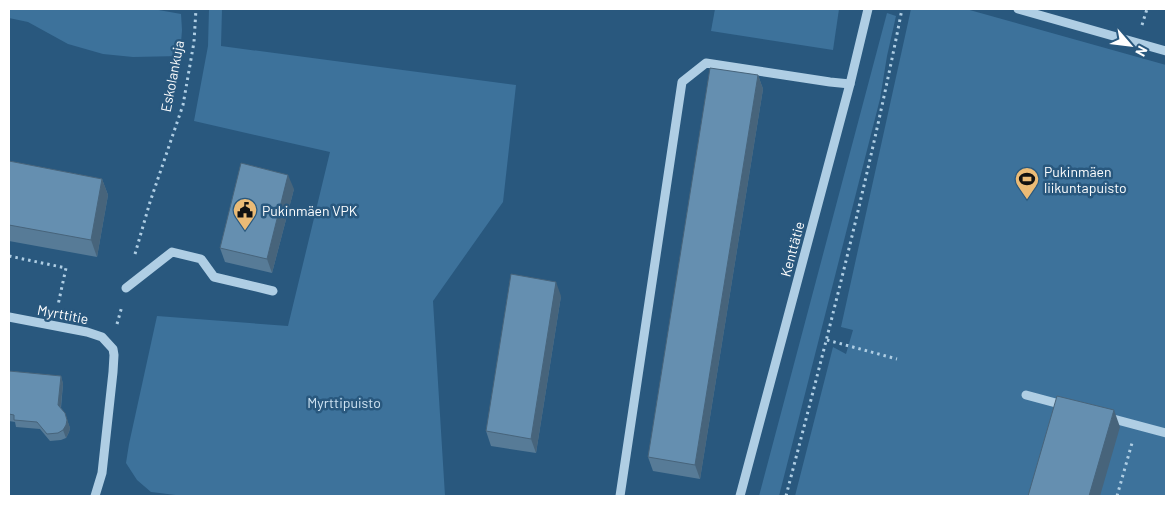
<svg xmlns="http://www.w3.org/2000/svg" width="1175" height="505" viewBox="0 0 1175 505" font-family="Barlow,sans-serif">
	<rect width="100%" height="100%" fill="#29587e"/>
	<!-- green -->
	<g fill="#3d729b">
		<path d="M 9,9 L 153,9 L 181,14 L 182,30 L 180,56 L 133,57 L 103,54 L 68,44 L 28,22 L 9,18 Z"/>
		<path d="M 209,9 L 222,9 L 221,46 L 516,85 L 503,202 L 433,301 L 445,496 L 184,496 L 151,492 L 137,480 L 126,463 L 129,444 L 157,316 L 288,326 L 330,152 L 194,121 L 208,46 Z"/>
		<path d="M 715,9 L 839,9 L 833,50 L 711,31 Z"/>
		<path d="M 911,9 L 966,9 L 1166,65 L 1166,496 L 795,496 L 833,347 L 846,354 L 853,330 L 841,327 Z"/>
		<path d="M 887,13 L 896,16 L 887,56 L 880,99 L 779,496 L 759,496 Z"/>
	</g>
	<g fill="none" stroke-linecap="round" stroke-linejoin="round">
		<!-- path -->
		<g stroke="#afcee4" stroke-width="3" stroke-dasharray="2.5 4" stroke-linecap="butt">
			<path d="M 1142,25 L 1147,9"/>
			<path d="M 135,254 L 150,202 L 183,105 L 194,42 L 196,9"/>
			<path d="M 9,256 L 66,268 L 58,305"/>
			<path d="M 117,324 L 122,306"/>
			<path d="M 827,340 L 897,359"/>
			<path d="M 786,496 C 828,335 870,173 902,9"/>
			<path d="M 1117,496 L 1132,443"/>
		</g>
		<!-- minor -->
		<g stroke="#afcee4" stroke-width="9">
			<path d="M 1018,9 L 1166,51"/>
			<path d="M 126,288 L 172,252 L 201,259 L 214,277 L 273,291"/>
			<path d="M 9,317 L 87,332 L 102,337 L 113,349 L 114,355 L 113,372 L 102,473 L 95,496"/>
			<path d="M 1026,395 L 1067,406"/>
			<path d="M 1106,417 L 1166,433"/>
			<path d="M 620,496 L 682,82 L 706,63 L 830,82 L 850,84"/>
			<path d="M 740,496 L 850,84 L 868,9"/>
		</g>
	</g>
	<!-- wall -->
	<g fill="#577b97">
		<path d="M 758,75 L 763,89 L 700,479 L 653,471 L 648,457 Z"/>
		<path d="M 9,161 L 102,179 L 108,195 L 97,257 L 9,241 Z"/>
		<path d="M 294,189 L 272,273 L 225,262 L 220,248 Z"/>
		<path d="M 561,296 L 536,453 L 491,446 L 486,431 Z"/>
		<path d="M 9,371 L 61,376 L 63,384 L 61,408 L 67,420 L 70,428 L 69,432 L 66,438 L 61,440 L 50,441 L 40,429 L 16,427 L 15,422 L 9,421 Z"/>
	</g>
	<!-- shaded-wall -->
	<g fill="#47647b">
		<path d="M 758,75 L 763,89 L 700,479 L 695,465 Z"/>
		<path d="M 288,175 L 294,189 L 272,273 L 267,259 Z"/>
		<path d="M 102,179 L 108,195 L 97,257 L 91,240 Z"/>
		<path d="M 556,282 L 561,296 L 536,453 L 531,439 Z"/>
		<path d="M 61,376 L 63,384 L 60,413 L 58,405 Z"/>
		<path d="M 1114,410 L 1120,427 L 1100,496 L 1089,496 Z"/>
		<path d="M 65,413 L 70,428 L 69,432 L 66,438 L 63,430 Z"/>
	</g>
	<!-- building -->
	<g fill="#658fb0" stroke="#47647b">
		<path d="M 710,68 L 758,75 L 695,465 L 648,457 Z"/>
		<path d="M 9,161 L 102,179 L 91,240 L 9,225 Z"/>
		<path d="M 241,163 L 288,175 L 267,259 L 220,248 Z"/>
		<path d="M 511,274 L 556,282 L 531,439 L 486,431 Z"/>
		<path d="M 9,371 L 61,376 L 58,405 L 65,413 L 67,420 L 66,425 L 63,430 L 58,433 L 47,434 L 37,422 L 14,420 L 14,415 L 9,414 Z"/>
		<path d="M 1057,396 L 1114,410 L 1089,496 L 1028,496 Z"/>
	</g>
	<!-- icons -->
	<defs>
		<g id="stadium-pin" transform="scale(1.25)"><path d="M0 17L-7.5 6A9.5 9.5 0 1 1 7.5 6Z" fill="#ebbb76" stroke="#29587e"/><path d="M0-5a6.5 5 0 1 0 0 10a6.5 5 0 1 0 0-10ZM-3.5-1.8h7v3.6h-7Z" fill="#111"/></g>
		<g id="civic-pin" transform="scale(1.25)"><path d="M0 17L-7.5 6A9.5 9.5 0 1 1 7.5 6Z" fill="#ebbb76" stroke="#29587e"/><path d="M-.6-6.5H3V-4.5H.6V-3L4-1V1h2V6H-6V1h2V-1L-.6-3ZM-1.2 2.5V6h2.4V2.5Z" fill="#111"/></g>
	</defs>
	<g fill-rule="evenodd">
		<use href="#stadium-pin" x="1027" y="179"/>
		<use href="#civic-pin" x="245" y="210"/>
	</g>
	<g text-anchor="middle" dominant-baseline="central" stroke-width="5" stroke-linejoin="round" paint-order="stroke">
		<!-- street labels -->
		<g font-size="14" fill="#fff" stroke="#29587e">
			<text transform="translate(172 76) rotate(-79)">Eskolankuja</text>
			<text transform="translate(792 249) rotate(-75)">Kenttätie</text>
			<text transform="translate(63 314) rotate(11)">Myrttitie</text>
		</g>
		<!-- poi labels -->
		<g font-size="14" fill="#fff" stroke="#29587e" text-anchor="start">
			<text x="1044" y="171">Pukinmäen<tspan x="1044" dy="16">liikuntapuisto</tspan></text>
			<text x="262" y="210">Pukinmäen VPK</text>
		</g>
		<!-- park labels -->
		<g font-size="14" fill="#d1e5f4" stroke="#29587e">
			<text x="344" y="402">Myrttipuisto</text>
		</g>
	</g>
	<!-- border -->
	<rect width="1175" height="505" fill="none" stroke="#ffffff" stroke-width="20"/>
	<!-- north arrow -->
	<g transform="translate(1130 45) rotate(118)" stroke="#29587e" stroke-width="4" paint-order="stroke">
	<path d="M0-4L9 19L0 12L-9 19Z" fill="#ffffff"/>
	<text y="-8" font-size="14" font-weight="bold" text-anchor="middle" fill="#ffffff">N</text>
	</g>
</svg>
